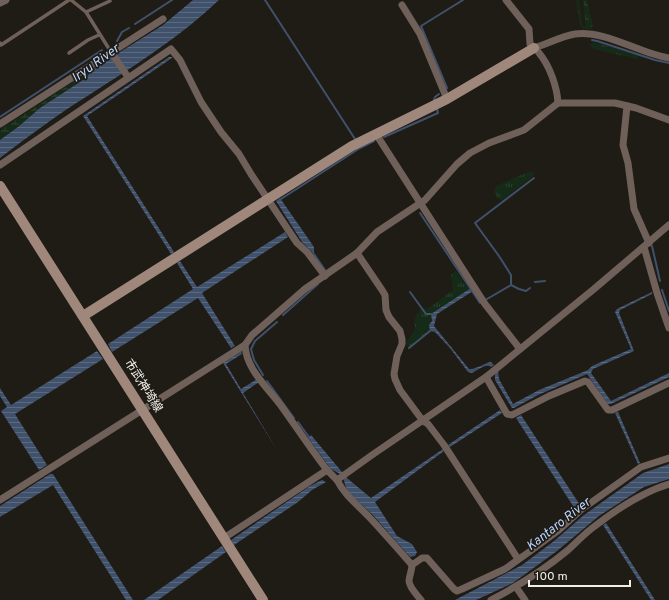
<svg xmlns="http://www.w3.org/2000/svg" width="669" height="600" viewBox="0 0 669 600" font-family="Overpass,'Noto Sans JP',sans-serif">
	<defs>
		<pattern id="grass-tufts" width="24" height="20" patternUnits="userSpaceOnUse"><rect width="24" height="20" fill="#152b17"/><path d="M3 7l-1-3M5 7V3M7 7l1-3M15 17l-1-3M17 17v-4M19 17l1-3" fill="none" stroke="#2c402e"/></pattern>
		<pattern id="wetland-marsh" width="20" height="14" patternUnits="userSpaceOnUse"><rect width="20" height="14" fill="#152b17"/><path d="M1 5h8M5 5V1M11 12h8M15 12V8" fill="none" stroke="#2c402e"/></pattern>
		<pattern id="water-rules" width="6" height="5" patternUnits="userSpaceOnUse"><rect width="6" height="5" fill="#40516c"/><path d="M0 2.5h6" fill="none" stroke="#5c6a81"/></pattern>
	</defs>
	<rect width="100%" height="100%" fill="#1f1b15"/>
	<!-- grass -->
	<g fill="url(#grass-tufts)">
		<path d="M 593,42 L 637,55 L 639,58 L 637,59 L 594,49 L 590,45 Z"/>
		<path d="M 531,171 L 534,173 L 533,176 L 502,200 L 498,199 L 494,192 L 496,186 Z"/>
		<path d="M 456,271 L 469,290 L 431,314 C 432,321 429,325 430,331 L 409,348 L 406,343 L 415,329 L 414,319 L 420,309 L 428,308 L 453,290 L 451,275 Z"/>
	</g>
	<!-- wetland -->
	<g fill="url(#wetland-marsh)">
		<path d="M 576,0 L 579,0 L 582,25 L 586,27 L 583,0 L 587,0 L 593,25 L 591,29 L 583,29 L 580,25 Z"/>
		<path d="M 93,69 L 86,78 L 40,108 L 18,127 L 0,140 L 0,130 Z"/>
	</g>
	<!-- water -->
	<g fill="url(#water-rules)">
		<path d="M 193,0 L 219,0 C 180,37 134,66 89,95 C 58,114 29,136 0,158 L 0,140 L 18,127 L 40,108 L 86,78 L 93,69 L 163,25 Z"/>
		<path d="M 169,57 L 172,57 L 172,58 L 87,116 L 174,252 L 171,254 L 83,116 Z"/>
		<path d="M 280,198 L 314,247 L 314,254 L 302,242 L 276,201 Z"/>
		<path d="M 285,232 L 288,237 L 202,293 L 235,346 L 231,348 L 198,298 L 112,352 L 108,344 L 193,289 L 177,263 L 180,261 L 197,287 Z"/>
		<path d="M 471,288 L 473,291 L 437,314 L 434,326 L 469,369 C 476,370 484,363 491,362 L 494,365 L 491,367 C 486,363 478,370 472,373 L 468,372 L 450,348 L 435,332 L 430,331 L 429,325 L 432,321 L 431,314 Z"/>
		<path d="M 652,292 L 652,294 L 620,310 L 619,313 L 634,351 L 593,369 L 591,373 L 611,401 L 669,373 L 669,377 L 611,404 L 608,404 L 587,374 L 538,395 L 514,408 L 512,408 L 495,380 L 495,374 L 498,371 L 499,379 L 513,404 L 539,390 L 588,370 L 592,366 L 631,349 L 615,312 L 617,309 Z"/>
		<path d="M 97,351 L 103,359 L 15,414 L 47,465 L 39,470 L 1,411 L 7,407 L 0,396 L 0,388 L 11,405 Z"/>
		<path d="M 241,352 L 242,354 L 226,364 L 241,389 L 257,379 L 259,382 L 243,393 L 277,450 L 223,363 Z"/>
		<path d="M 500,410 L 502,413 L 450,447 L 448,445 Z"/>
		<path d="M 618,412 L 640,463 L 638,464 L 615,413 Z"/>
		<path d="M 521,415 L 580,505 L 575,509 L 516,418 Z"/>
		<path d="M 311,435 L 347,478 L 371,498 L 443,449 L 444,451 L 375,502 L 397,536 L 412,544 L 417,552 L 415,556 L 410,557 L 372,514 L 349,493 L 345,485 L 344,480 L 340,474 L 331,469 L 308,438 Z"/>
		<path d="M 669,464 L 669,479 L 644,487 L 599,516 L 557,551 L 513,583 L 476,600 L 455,600 L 522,565 L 554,541 L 584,515 L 643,473 Z"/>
		<path d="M 50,474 L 53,474 L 133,600 L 126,600 L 53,485 L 0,517 L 0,506 Z"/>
		<path d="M 322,480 L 326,482 L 312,490 L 298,502 L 234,545 L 231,540 L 310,486 Z"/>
		<path d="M 606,523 L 655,600 L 651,600 L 603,525 Z"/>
		<path d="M 222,546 L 226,552 L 158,600 L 144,600 Z"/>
	</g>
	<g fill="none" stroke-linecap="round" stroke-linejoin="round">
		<!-- stream -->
		<g stroke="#40516c" stroke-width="2">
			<path d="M 265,0 L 355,139"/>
			<path d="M 135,24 L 172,0"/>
			<path d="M 592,40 L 597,41 L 655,60 L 669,63"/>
			<path d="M 117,41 L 122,32 L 129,28"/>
			<path d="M 447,88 L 421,26 L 463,0"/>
			<path d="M 434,100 L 435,97 L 439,94"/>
			<path d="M 0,117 L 102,50"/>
			<path d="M 384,137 L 438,113 L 437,109"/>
			<path d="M 281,199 L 360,148 L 374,141"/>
			<path d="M 420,213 L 480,303"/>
			<path d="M 652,246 L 660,281"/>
			<path d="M 314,254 L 325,270"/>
			<path d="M 535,282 L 545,281"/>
			<path d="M 511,285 L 511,275 L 499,256 L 475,223 L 534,178"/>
			<path d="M 662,290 L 669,311"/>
			<path d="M 410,292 L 426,314 L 431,314"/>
			<path d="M 487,299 L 511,285 L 519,289 L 526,291 L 530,288"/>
			<path d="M 283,315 L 318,284"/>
			<path d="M 409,348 L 430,331"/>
			<path d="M 263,375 L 254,360 L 251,349 L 255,341 L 277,322"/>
			<path d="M 267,381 L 294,418"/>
			<path d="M 298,422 L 309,437"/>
		</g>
		<!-- lane -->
		<g stroke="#6f6059" stroke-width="3.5">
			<path d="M 71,0 L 86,12 L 111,52"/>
			<path d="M 86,12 L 110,1"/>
			<path d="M 0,43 L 1,45 L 69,0"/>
			<path d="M 69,53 L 88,40 L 99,35"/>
		</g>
		<!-- street -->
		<g stroke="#6f6059" stroke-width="7">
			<path d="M 506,0 L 529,29 L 530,44 C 533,47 537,49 539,53 C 550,66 557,87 558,103 L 615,103 L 636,108 L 669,120"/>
			<path d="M 0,3 L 6,0"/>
			<path d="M 402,5 L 420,34 L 447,99"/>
			<path d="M 534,48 C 547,44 562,36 575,34 C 605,30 639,53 669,58"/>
			<path d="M 111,52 L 128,77"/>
			<path d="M 627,106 L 623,145 L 628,163 L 634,209 L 649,243"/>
			<path d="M 0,124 L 163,19"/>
			<path d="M 376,134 L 485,304 L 520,349"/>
			<path d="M 0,165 L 171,49 L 180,60 L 201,102 L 221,132 L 239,154 L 251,174 L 297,243 L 307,252 L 325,276"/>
			<path d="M 644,247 L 657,293 L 669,328"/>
			<path d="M 357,253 L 382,290 L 385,295 L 386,310 L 389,317 L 400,331 L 402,339 L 402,344 L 397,356 L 394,374 L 395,379 L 400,390 L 423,421 L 428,424 L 444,445 L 518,559"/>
			<path d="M 245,345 C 246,368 265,385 279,403 C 295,425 310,448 327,470"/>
			<path d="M 486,377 L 507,414 L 512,415 L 549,396 L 585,381 L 588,382 L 608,410 L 612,410 L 669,383"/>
			<path d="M 337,480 C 345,496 358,505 370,518 C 384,533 398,549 412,565 C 412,571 409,576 409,581 C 409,587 417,595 421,600"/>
			<path d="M 0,500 L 245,345 L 252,335 L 305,289 L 357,253 L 377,232 L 425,200 L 457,164 L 470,153 L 489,143 L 524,130 L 558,103"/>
			<path d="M 224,538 L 327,470 L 337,480 L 372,455 L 486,377 L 594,289 L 669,225"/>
			<path d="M 412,565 L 422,558 L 427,558 L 454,589 L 457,591 L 462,589 L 505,569 L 529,552 L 559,530 L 582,509 L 641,467 L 669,458"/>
			<path d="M 516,587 L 525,600"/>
			<path d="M 491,600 C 518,586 544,570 568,550 C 577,542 585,533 595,526 C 617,509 642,492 669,484"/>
		</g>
		<!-- secondary -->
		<g stroke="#9f887b" stroke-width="10">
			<path d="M 0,186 L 263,600"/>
			<path d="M 83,316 L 352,146 L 447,99 L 534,48"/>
		</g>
	</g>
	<g text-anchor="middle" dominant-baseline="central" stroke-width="3.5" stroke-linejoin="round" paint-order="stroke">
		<!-- street labels -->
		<g font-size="12" fill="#f1eeea" stroke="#1f1b15">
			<text transform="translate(143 386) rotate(58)">市武神埼線</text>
		</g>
		<!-- water labels -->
		<g font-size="13" font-style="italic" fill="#bbd6ff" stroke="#1f1b15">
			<text transform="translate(96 64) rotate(-36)">Iryu River</text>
			<text transform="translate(559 525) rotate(-38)">Kantaro River</text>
		</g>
	</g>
	<!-- scale -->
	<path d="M529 580v6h101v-6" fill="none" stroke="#f1eeea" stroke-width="2"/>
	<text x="535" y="580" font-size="12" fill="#f1eeea" stroke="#1f1b15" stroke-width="3" paint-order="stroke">100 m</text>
</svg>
